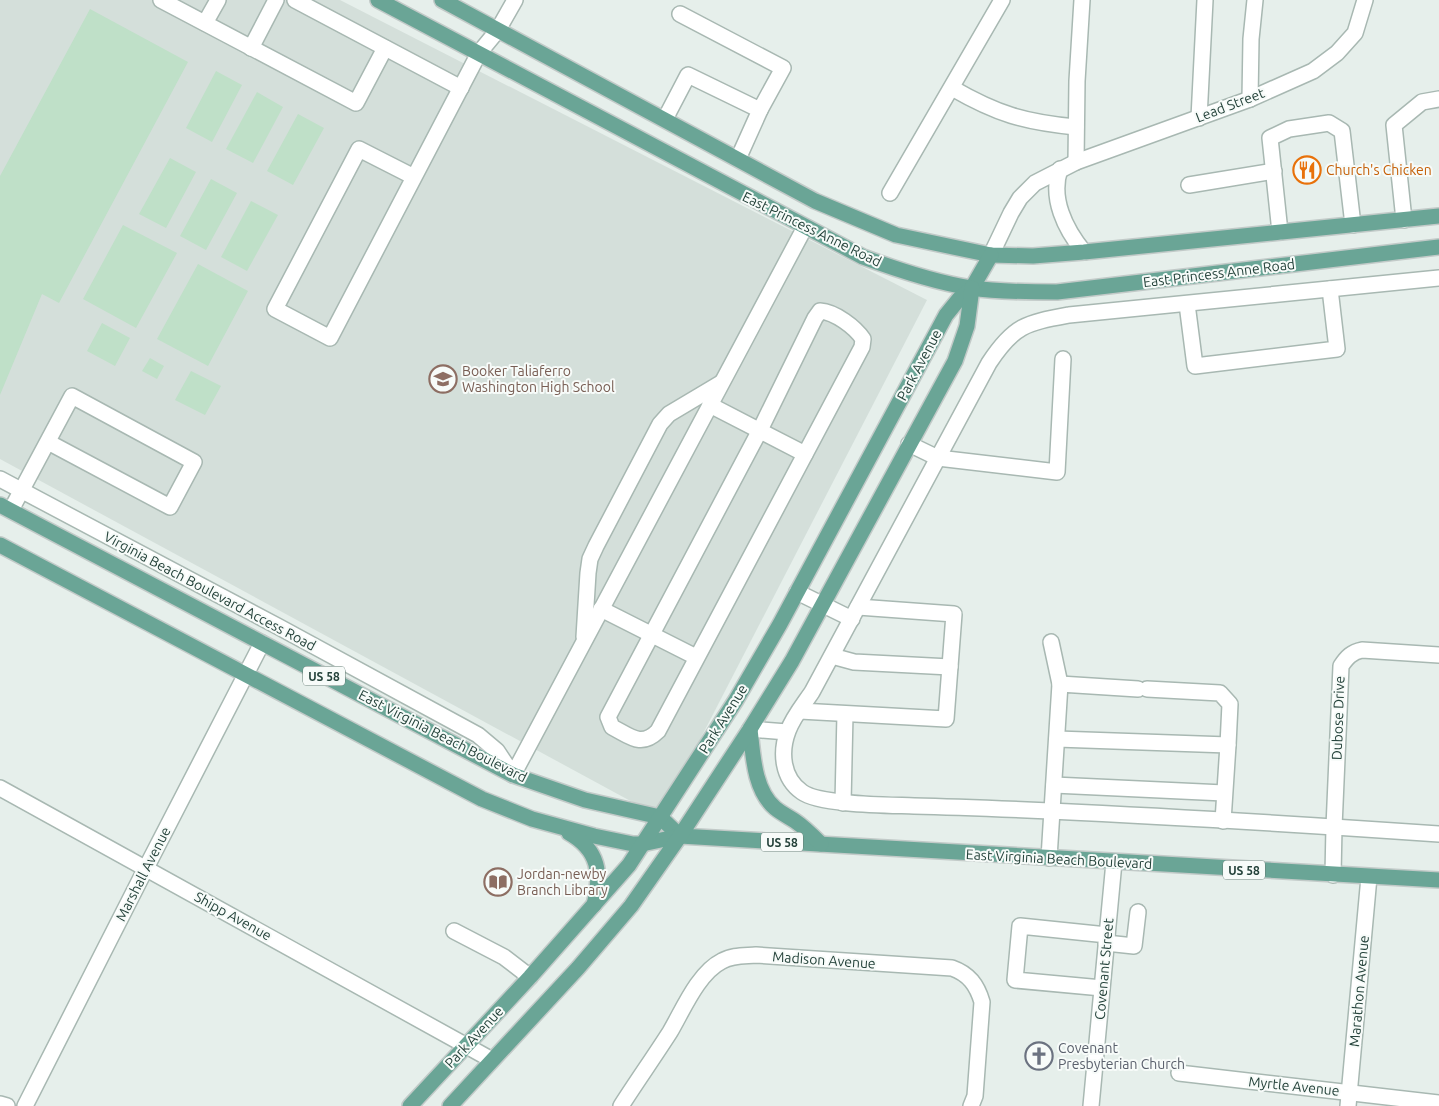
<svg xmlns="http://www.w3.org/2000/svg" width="1439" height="1106" viewBox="0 0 1439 1106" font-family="Ubuntu,sans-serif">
	<rect width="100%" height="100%" fill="#e6efeb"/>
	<!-- built -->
	<path fill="#d4dfda" d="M 0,0 L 340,0 L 927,300 L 660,817 L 0,459 Z"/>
	<!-- green -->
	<g fill="#bfe0c8">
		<path d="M 90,9 L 188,62 L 59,303 L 42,294 L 0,395 L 0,176 Z"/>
		<path d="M 216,71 L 242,85 L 212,142 L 186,128 Z"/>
		<path d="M 257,92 L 283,107 L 253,163 L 226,149 Z"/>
		<path d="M 298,114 L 324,128 L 293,185 L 267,171 Z"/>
		<path d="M 170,158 L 196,172 L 166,228 L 139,214 Z"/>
		<path d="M 211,179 L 237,193 L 206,250 L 180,236 Z"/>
		<path d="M 251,201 L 278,215 L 247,271 L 221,257 Z"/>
		<path d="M 123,225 L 177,253 L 136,328 L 83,299 Z"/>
		<path d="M 198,264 L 248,291 L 208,366 L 157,339 Z"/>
		<path d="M 102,323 L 130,338 L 115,366 L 87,351 Z"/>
		<path d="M 150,358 L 164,366 L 157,379 L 142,371 Z"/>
		<path d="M 191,371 L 221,386 L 205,415 L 175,400 Z"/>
	</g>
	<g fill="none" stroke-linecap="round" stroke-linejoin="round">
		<!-- minor casing -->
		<g stroke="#a8b8b2" stroke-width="18">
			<g id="minor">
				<path d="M 161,0 L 356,103 L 385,48"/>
				<path d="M 295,0 L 461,88"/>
				<path d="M 680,14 L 783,68 L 760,110"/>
				<path d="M 205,23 L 218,0"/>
				<path d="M 251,48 L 276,0"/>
				<path d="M 952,88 C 997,114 1024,122 1076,127"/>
				<path d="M 1250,99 L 1251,39 L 1255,0"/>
				<path d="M 1199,118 L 1205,0"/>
				<path d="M 665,119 L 688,75 L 760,110 L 738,159"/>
				<path d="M 1076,162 L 1077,81 L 1082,0"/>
				<path d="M 1060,169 C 1050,198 1065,229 1084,252"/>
				<path d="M 414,177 L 359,149 L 275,309 L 330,338 L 479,53 L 498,30 L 515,0"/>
				<path d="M 1189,185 L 1274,171"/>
				<path d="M 890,193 L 1002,0"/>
				<path d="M 1404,220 L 1394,125 L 1422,102 L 1439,99"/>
				<path d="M 1280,232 L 1270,138 L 1289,129 L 1329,123 L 1342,131 L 1353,225"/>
				<path d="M 991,255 L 1011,213 L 1020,198 L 1035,183 L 1076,162 L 1250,99 L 1313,71 L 1337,53 L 1355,33 L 1365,0"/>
				<path d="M 1439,278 L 1069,315 C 1026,323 1014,325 989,363 L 812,692 C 804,704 793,717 788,731 C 780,752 782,778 802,792 C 820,805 889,805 914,806 C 959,807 1005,809 1050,811 C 1180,817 1309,825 1439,834"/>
				<path d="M 1187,304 L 1195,366 L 1337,349 L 1330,289"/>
				<path d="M 820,311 C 835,312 855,327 863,339 L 862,347 L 658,731 C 641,748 630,736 612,727 L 608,717 L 760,430 L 815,318 Z"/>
				<path d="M 710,405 L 805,454"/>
				<path d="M 909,444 L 938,458 L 1057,472 L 1063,359"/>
				<path d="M 0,479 L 279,627 L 478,735 L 497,751 L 513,775 L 805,227"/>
				<path d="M 11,510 L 72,396 L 194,462 L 170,507 L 48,442"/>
				<path d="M 797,592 L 852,619"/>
				<path d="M 601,609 L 696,657"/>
				<path d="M 584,637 L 588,573 L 590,559 L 596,546 L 660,424 L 669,414 L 721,383"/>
				<path d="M 1051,642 L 1060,684"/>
				<path d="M 832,656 L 854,662 L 950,667"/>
				<path d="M 1147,689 L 1220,693 L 1230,704 L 1228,745"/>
				<path d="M 800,711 L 946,719 L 954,614 L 858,607"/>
				<path d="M 750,729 L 787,732"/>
				<path d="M 1057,739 L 1228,745 L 1223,821"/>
				<path d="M 1054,785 L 1224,793"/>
				<path d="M 0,788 L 492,1060"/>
				<path d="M 843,803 L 845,714"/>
				<path d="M 1049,858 L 1060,684 L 1138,689"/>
				<path d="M 1333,875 L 1334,827 L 1341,666 C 1347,657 1352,652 1362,650 L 1439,655"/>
				<path d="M 454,931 L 504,957 L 530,977"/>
				<path d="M 1106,943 L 1134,946 L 1138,912"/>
				<path d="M 1102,988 L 1015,980 L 1020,926 L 1107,935"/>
				<path d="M 1179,1073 L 1439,1103"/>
				<path d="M 0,1104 L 7,1106"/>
				<path d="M 25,1106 L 146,868 L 262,643"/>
				<path d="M 621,1106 C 637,1081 654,1057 670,1032 C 683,1010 698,973 722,961 C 732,955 745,956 756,955 L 952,968 C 969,974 977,985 982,1002 L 975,1096 L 971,1106"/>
				<path d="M 1091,1106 L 1114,862"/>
				<path d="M 1348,1106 L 1369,877"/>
			</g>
		</g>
		<!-- major casing -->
		<g stroke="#c2cac8" stroke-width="18">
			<g id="major">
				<path d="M 378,0 L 863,257 C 898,270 934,282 971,288 C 1000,292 1028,292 1057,292 L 1439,247"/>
				<path d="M 442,0 L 815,201 L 896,235 L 991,255 L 1033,256 L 1084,252 L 1439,216"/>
				<path d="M 0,505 L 513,775 L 585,800 L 660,817 L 680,836"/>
				<path d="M 0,545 L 482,799 L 532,819 L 594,836 L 633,844 L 642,844 L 680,836 L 1439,880"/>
				<path d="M 750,729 C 753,755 754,790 775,808 C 781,813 789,817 795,821 C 804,827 813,836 821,844"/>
				<path d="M 569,833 C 599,850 602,874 594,905"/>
				<path d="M 410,1106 L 530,977 L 629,865 L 736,700 L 780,624 L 946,315 L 959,299 L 972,288 L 991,255"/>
				<path d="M 450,1106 L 578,968 L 631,906 L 680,836 L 750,729 L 792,661 L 955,361 L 967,326 L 972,288"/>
			</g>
		</g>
		<!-- minor -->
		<use href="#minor" stroke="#fff" stroke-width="15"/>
		<!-- major -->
		<use href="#major" stroke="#6aa596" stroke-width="15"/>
	</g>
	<!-- icons -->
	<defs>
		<g id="restaurant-ring" transform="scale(1.4375)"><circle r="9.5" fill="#f7fbf9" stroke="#e8710a" stroke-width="1.5"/><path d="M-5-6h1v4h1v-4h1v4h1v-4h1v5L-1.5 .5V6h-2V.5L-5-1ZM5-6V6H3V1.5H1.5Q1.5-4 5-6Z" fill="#e8710a"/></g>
		<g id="school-ring" transform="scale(1.4375)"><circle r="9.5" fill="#f7fbf9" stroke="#8d6e63" stroke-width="1.5"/><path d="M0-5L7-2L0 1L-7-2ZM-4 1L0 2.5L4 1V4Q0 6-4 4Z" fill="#8d6e63"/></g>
		<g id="library-ring" transform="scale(1.4375)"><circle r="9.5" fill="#f7fbf9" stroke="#8d6e63" stroke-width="1.5"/><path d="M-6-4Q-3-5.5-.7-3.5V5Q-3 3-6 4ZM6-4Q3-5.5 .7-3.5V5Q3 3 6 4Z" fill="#8d6e63"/></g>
		<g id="church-ring" transform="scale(1.4375)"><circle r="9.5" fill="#f7fbf9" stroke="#6b7280" stroke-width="1.5"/><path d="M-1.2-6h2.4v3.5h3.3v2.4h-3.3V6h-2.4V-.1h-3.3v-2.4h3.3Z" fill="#6b7280"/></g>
	</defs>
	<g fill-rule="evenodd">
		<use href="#restaurant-ring" x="1307" y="170"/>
		<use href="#school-ring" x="443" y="379"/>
		<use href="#library-ring" x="498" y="882"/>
		<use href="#church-ring" x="1039" y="1056"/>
	</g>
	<g text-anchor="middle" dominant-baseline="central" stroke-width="4" stroke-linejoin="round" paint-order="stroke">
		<!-- shield labels -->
		<g fill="#f7fbf9" stroke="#637a73" stroke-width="1">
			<rect x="303" y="666.5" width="42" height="19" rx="4"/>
			<rect x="761" y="832.5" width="42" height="19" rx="4"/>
			<rect x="1223" y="860.5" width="42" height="19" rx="4"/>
		</g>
		<g font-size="12" font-weight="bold" fill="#24423a">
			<text x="324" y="676">US 58</text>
			<text x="782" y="842">US 58</text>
			<text x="1244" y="870">US 58</text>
		</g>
		<!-- street labels -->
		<g font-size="14" fill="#24423a" stroke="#f7fbf9">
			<text transform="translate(1230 105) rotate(-21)">Lead Street</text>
			<text transform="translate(812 229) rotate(26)">East Princess Anne Road</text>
			<text transform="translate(1219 273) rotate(-7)">East Princess Anne Road</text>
			<text transform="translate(919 365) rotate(-62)">Park Avenue</text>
			<text transform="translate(210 591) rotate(28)">Virginia Beach Boulevard Access Road</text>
			<text transform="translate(1338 718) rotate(-88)">Dubose Drive</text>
			<text transform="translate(723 719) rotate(-58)">Park Avenue</text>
			<text transform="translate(443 736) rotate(27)">East Virginia Beach Boulevard</text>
			<text transform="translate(1059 859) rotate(3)">East Virginia Beach Boulevard</text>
			<text transform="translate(143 874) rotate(-63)">Marshall Avenue</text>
			<text transform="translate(233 916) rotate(29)">Shipp Avenue</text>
			<text transform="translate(824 960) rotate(4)">Madison Avenue</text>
			<text transform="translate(1104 969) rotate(-85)">Covenant Street</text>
			<text transform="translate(1359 991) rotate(-85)">Marathon Avenue</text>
			<text transform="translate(474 1037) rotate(-47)">Park Avenue</text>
			<text transform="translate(1294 1086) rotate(6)">Myrtle Avenue</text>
		</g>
		<!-- food labels -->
		<g font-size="14" fill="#c56008" stroke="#f7fbf9" text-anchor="start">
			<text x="1326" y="170">Church's Chicken</text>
		</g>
		<!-- education labels -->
		<g font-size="14" fill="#785e54" stroke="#f7fbf9" text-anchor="start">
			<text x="462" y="371">Booker Taliaferro<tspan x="462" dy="16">Washington High School</tspan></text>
			<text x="517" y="874">Jordan-newby<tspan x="517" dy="16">Branch Library</tspan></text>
		</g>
		<!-- worship labels -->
		<g font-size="14" fill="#5b616d" stroke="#f7fbf9" text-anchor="start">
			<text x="1058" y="1048">Covenant<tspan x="1058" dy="16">Presbyterian Church</tspan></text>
		</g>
	</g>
</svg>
